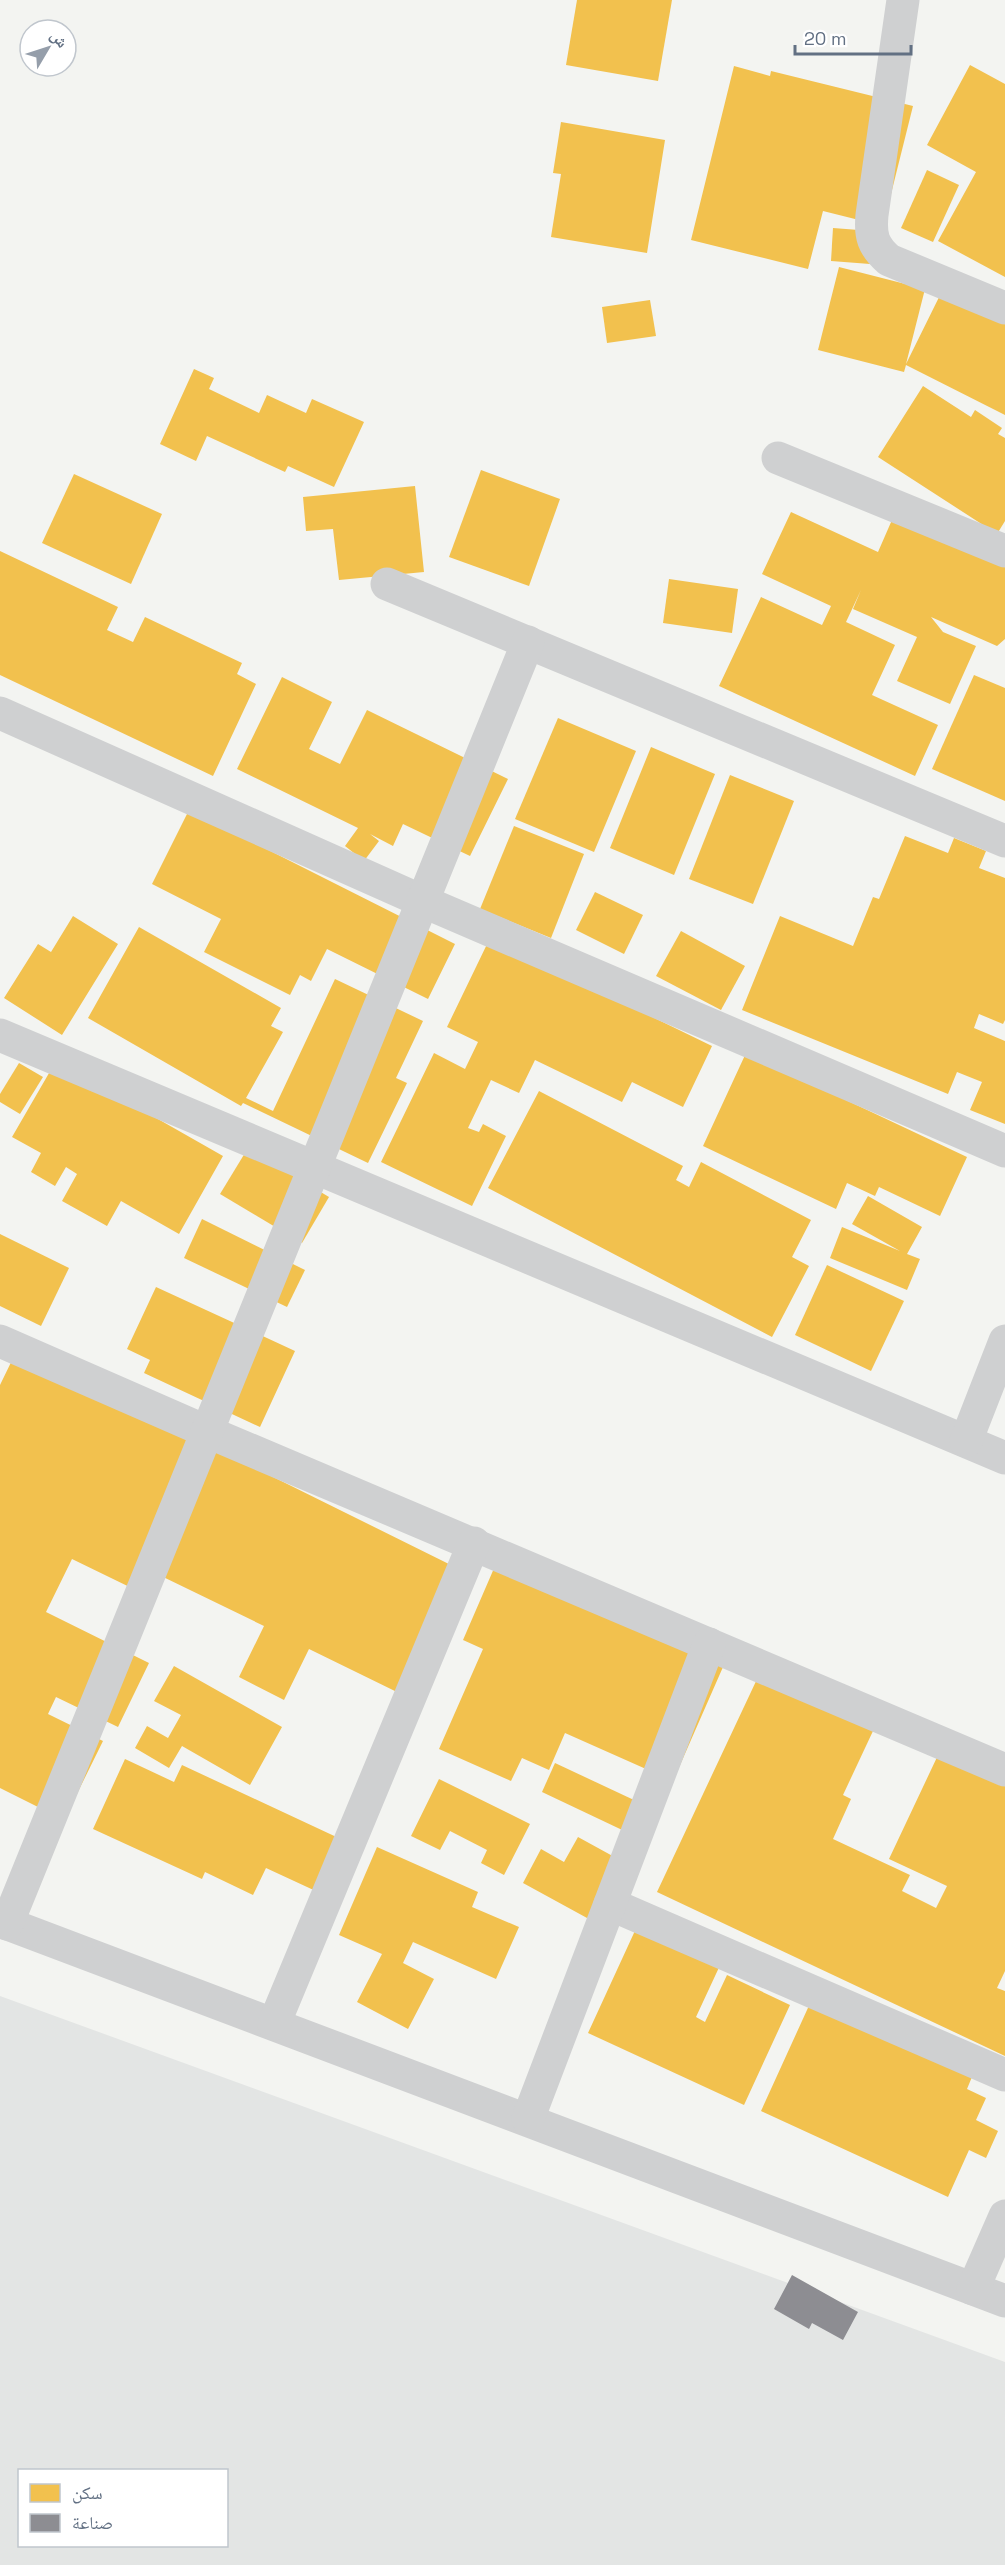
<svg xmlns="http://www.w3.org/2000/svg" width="1005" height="2565" viewBox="0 0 1005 2565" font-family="'Space Grotesk','Noto Naskh Arabic',sans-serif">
	<rect width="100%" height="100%" fill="#f3f4f1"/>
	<!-- built -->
	<path fill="#e3e5e4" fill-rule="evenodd" d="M 0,1996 L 1005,2362 L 1005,2565 L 0,2565 ZM 20,2470 L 226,2470 L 226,2546 L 20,2546 Z"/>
	<!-- homes -->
	<g fill="#f2c14e">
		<path d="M 577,0 L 672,0 L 658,81 L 566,65 Z"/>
		<path d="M 970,65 L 1005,84 L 1005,277 L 938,241 L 976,172 L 927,145 Z"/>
		<path d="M 734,66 L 770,76 L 771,71 L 913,106 L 883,226 L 823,211 L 808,269 L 691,240 Z"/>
		<path d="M 561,122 L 665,140 L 647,253 L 551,237 L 561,174 L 553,173 Z"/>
		<path d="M 927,170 L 959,185 L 933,242 L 901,228 Z"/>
		<path d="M 833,228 L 885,232 L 883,265 L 831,261 Z"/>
		<path d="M 839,267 L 925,289 L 906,364 L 947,281 L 1005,309 L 1005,415 L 906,365 L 904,372 L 818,350 Z"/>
		<path d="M 650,300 L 656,336 L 607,343 L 602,307 Z"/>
		<path d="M 194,369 L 214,378 L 209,389 L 259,413 L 267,395 L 306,413 L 312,399 L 364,422 L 334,487 L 288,466 L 285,472 L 207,436 L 196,461 L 160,444 Z"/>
		<path d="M 923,386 L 971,417 L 975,410 L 1002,428 L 998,434 L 1005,438 L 1005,521 L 997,534 L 878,457 Z"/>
		<path d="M 481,470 L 560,499 L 529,586 L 449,557 Z"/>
		<path d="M 74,474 L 162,514 L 131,584 L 42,543 Z"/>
		<path d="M 415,486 L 424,572 L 339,580 L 333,529 L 306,531 L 303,497 Z"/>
		<path d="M 791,512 L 878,552 L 895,513 L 1005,562 L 1005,639 L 997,646 L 931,617 L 943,632 L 976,646 L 950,704 L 897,681 L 917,637 L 853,609 L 861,590 L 846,622 L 895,645 L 872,695 L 938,725 L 915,776 L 719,686 L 761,597 L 822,625 L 831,606 L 762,574 Z"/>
		<path d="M 0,551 L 118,607 L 107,630 L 133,642 L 145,617 L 242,663 L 237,674 L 256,684 L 213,776 L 0,675 Z"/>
		<path d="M 669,579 L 738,589 L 732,633 L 663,623 Z"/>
		<path d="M 974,675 L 1005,688 L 1005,801 L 932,769 Z"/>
		<path d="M 282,677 L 332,702 L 309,749 L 340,764 L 367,710 L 508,779 L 470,856 L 403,824 L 393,846 L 370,834 L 379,841 L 364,861 L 345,846 L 358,828 L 237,769 Z"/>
		<path d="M 558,718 L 636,751 L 594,852 L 515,819 Z"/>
		<path d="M 651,747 L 715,774 L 674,875 L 610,848 Z"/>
		<path d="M 730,775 L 794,801 L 753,904 L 689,879 Z"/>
		<path d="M 189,810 L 455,944 L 428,999 L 327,949 L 311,981 L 300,975 L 290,995 L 204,952 L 221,919 L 152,884 Z"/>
		<path d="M 514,826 L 584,854 L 551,938 L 480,909 Z"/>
		<path d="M 905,836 L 948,853 L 954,838 L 986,851 L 979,868 L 1005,878 L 1005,1020 L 1003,1024 L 979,1014 L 974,1028 L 1005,1041 L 1005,1124 L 970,1110 L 982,1082 L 957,1072 L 948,1094 L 742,1010 L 780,916 L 853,946 L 873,897 L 879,899 Z"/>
		<path d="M 595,892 L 643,915 L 624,954 L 576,930 Z"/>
		<path d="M 73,916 L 118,944 L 62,1035 L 4,998 L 38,944 L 51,952 Z"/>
		<path d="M 139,927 L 281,1008 L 271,1026 L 283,1032 L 246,1098 L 273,1111 L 335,979 L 423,1021 L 396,1078 L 407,1083 L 368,1163 L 243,1103 L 241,1106 L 88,1018 Z"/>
		<path d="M 681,931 L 745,966 L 721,1010 L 656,976 Z"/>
		<path d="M 490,938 L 712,1046 L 683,1107 L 632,1082 L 622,1102 L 535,1060 L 519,1093 L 491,1080 L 468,1128 L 479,1132 L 483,1124 L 506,1136 L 472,1206 L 381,1162 L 434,1053 L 465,1069 L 478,1042 L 447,1027 Z"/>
		<path d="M 746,1053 L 967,1157 L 940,1216 L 879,1187 L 875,1196 L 847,1183 L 836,1209 L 703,1146 Z"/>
		<path d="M 56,1061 L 223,1156 L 179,1234 L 121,1201 L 107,1226 L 62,1201 L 77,1174 L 66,1167 L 55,1186 L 31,1172 L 41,1153 L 12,1137 Z"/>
		<path d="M 19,1063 L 43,1077 L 20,1114 L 0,1102 L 0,1094 Z"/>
		<path d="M 539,1091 L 683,1166 L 676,1180 L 689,1187 L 701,1162 L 811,1220 L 792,1257 L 809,1266 L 772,1337 L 488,1188 Z"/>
		<path d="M 248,1148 L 329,1197 L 302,1243 L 220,1194 Z"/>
		<path d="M 868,1196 L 922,1227 L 907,1254 L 920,1259 L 907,1290 L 830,1258 L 842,1227 L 900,1251 L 852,1224 Z"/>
		<path d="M 202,1219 L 305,1270 L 287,1307 L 184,1258 Z"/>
		<path d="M 0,1234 L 69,1268 L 41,1326 L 0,1306 Z"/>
		<path d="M 827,1265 L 904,1301 L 871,1371 L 795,1335 Z"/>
		<path d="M 156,1287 L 295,1351 L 260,1427 L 144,1373 L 150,1360 L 127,1349 Z"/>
		<path d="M 17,1350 L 461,1570 L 401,1694 L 309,1649 L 284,1700 L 239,1677 L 264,1626 L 157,1574 L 146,1595 L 72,1559 L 46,1612 L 149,1663 L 118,1727 L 56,1697 L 48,1714 L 103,1741 L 64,1820 L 0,1788 L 0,1385 Z"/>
		<path d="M 495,1566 L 723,1667 L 673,1781 L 565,1733 L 549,1770 L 522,1758 L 511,1781 L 439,1749 L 483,1649 L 463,1640 Z"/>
		<path d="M 174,1666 L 282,1727 L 250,1785 L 182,1746 L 169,1768 L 135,1748 L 147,1726 L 168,1738 L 181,1715 L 154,1701 Z"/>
		<path d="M 758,1677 L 873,1731 L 843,1795 L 851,1799 L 833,1839 L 910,1875 L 902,1891 L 936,1908 L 947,1886 L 889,1859 L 939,1753 L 1005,1784 L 1005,1971 L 997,1988 L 1005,1991 L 1005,2056 L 657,1892 Z"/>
		<path d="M 125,1759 L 174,1782 L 182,1765 L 345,1841 L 320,1893 L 266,1868 L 253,1895 L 205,1872 L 202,1879 L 93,1829 Z"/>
		<path d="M 555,1763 L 651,1808 L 637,1837 L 542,1792 Z"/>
		<path d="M 439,1779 L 530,1824 L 504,1875 L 481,1863 L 487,1850 L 450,1831 L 440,1850 L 411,1836 Z"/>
		<path d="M 578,1837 L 629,1865 L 598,1924 L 523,1883 L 541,1849 L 564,1862 Z"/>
		<path d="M 377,1847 L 478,1892 L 472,1907 L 519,1927 L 496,1979 L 413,1942 L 403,1963 L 434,1979 L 408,2029 L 357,2002 L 382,1954 L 339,1935 Z"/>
		<path d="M 639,1922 L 722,1961 L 696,2017 L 705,2022 L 727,1975 L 790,2005 L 744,2105 L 588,2033 Z"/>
		<path d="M 812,1999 L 974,2072 L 967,2089 L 986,2098 L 976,2120 L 998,2131 L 986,2158 L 969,2150 L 948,2197 L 761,2111 Z"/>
	</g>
	<!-- industry -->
	<path fill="#8d8d92" d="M 792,2275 L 858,2312 L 843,2340 L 812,2323 L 809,2329 L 774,2309 Z"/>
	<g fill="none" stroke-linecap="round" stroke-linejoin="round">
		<!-- minor -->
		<g stroke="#cfd0d1" stroke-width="33">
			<path d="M 903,0 L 872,215 C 870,236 873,246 889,260 L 1005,308"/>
			<path d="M 778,458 L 1005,551"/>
			<path d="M 387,584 L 1005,841"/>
			<path d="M 0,713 L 422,901 L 1005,1151"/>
			<path d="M 0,1035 L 1005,1458"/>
			<path d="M 0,1341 L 208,1432 L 1005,1770"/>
			<path d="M 966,1441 L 1005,1341"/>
			<path d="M 610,1904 L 1005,2075"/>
			<path d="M 0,1921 L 1005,2301"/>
			<path d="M 7,1924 L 528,642"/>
			<path d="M 274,2024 L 474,1543"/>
			<path d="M 528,2119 L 709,1644"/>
			<path d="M 973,2289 L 1005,2216"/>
		</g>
	</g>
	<!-- legend -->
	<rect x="18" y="2469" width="210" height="78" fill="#ffffff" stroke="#c0c6cd" stroke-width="1.5"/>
	<rect x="30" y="2484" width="30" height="18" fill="#f2c14e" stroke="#c0c6cd" stroke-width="1.5"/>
	<text x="72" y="2499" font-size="18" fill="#627083">سكن</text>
	<rect x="30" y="2514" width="30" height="18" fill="#8d8d92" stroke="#c0c6cd" stroke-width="1.5"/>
	<text x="72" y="2529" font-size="18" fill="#627083">صناعة</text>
	<!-- north arrow -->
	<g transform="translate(48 48) rotate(51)"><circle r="28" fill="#ffffff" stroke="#c0c6cd" stroke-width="1.5"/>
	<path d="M0-4.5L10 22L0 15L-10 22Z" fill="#959eaa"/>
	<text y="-9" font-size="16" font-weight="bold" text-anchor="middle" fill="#627083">ش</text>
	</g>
	<!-- scale -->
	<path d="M795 45v9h116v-9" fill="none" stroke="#627083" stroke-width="3"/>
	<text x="804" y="45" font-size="18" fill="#627083" stroke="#ffffff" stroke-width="4.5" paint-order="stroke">20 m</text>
</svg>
